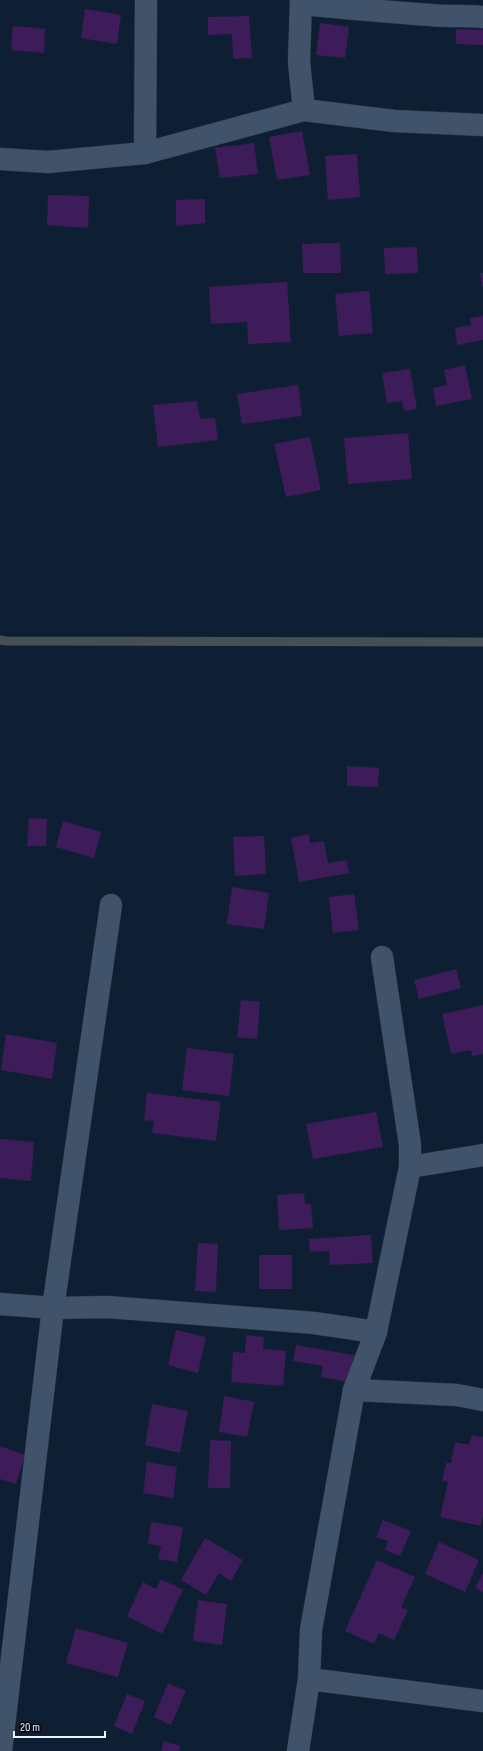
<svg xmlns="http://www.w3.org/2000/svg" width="483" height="1751" viewBox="0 0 483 1751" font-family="'Sofia Sans Condensed',sans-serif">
	<rect width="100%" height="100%" fill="#0f1f33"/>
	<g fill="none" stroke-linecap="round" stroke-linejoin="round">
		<!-- stream -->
		<path stroke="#464f55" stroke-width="9" d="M 0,640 L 6,641 L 483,642"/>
	</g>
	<!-- building -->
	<g fill="#3e1c59">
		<path d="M 85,9 L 121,15 L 117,44 L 81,38 Z"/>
		<path d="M 249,16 L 252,58 L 233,59 L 232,34 L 208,35 L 208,17 Z"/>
		<path d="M 320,23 L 349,27 L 345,58 L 316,55 Z"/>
		<path d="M 13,26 L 45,29 L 44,53 L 11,50 Z"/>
		<path d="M 456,29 L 483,30 L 483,45 L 456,44 Z"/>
		<path d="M 302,131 L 310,175 L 277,180 L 269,137 Z"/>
		<path d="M 254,143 L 258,174 L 220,178 L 215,148 Z"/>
		<path d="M 357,154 L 360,197 L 328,200 L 325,156 Z"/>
		<path d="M 48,195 L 89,196 L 88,228 L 47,225 Z"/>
		<path d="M 205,199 L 205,223 L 176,226 L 176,200 Z"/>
		<path d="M 340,243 L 341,273 L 303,273 L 302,244 Z"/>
		<path d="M 417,247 L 418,273 L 385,274 L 384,248 Z"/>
		<path d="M 480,273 L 483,273 L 483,286 L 482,286 Z"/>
		<path d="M 287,282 L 291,342 L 248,344 L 247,322 L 211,324 L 209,287 Z"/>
		<path d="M 369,291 L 373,333 L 339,336 L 335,294 Z"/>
		<path d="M 483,316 L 483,340 L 457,345 L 455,328 L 471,325 L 470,318 Z"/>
		<path d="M 465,365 L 472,399 L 436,406 L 433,388 L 447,385 L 444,370 Z"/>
		<path d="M 410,369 L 417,409 L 404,411 L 402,401 L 387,403 L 382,373 Z"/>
		<path d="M 298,385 L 302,416 L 242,424 L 237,394 Z"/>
		<path d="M 197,401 L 200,419 L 215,418 L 218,440 L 158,447 L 153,405 Z"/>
		<path d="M 408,433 L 412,479 L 348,484 L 344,438 Z"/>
		<path d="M 310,437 L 321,490 L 286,497 L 274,444 Z"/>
		<path d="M 347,766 L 379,768 L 378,787 L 347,786 Z"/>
		<path d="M 29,818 L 47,819 L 46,846 L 27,846 Z"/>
		<path d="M 63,821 L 101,832 L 94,858 L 56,847 Z"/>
		<path d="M 309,834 L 310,843 L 324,841 L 328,863 L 347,860 L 349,873 L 299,882 L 291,838 Z"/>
		<path d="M 264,836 L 266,874 L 235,876 L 233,837 Z"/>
		<path d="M 232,887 L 269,893 L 264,929 L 227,924 Z"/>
		<path d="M 354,894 L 359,930 L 333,933 L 329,897 Z"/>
		<path d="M 456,969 L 461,988 L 419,999 L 414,980 Z"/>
		<path d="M 241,1000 L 260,1002 L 257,1039 L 237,1037 Z"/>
		<path d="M 483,1005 L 483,1054 L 472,1056 L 471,1050 L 451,1054 L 442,1014 Z"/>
		<path d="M 6,1034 L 57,1043 L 52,1079 L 1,1070 Z"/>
		<path d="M 187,1048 L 234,1054 L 229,1096 L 182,1090 Z"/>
		<path d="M 147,1093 L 221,1102 L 216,1141 L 152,1133 L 154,1121 L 144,1120 Z"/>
		<path d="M 376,1112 L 383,1147 L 313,1159 L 306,1124 Z"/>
		<path d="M 0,1139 L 34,1142 L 31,1181 L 0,1178 Z"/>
		<path d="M 304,1193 L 305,1204 L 311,1204 L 313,1228 L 279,1230 L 277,1195 Z"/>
		<path d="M 371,1235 L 373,1263 L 330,1265 L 329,1251 L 310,1252 L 309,1239 Z"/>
		<path d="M 198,1243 L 218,1244 L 216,1292 L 195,1291 Z"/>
		<rect x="259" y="1255" width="33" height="34"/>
		<path d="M 176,1330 L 206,1337 L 198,1373 L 168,1365 Z"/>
		<path d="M 246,1335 L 264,1337 L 263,1349 L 286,1351 L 283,1386 L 231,1382 L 233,1352 L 245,1353 Z"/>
		<path d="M 296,1345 L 354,1355 L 349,1382 L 321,1377 L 323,1366 L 293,1361 Z"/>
		<path d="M 224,1396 L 254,1402 L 247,1437 L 219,1432 Z"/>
		<path d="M 152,1404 L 188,1411 L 180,1453 L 145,1445 Z"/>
		<path d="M 472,1435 L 483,1437 L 483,1515 L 481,1526 L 440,1517 L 448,1482 L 442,1481 L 446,1463 L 451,1463 L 455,1442 L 469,1445 Z"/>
		<path d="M 210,1440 L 231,1441 L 230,1488 L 208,1488 Z"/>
		<path d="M 0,1446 L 25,1455 L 16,1484 L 0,1479 Z"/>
		<path d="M 147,1462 L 177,1467 L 173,1498 L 143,1493 Z"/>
		<path d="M 383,1520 L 411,1531 L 400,1556 L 385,1550 L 388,1541 L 376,1537 Z"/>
		<path d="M 151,1522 L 183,1527 L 177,1562 L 158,1559 L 161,1546 L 148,1544 Z"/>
		<path d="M 205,1538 L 243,1560 L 231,1581 L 219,1573 L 206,1595 L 181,1580 Z"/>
		<path d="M 439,1542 L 479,1560 L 465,1592 L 425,1574 Z"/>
		<path d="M 377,1560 L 415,1577 L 401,1607 L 408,1610 L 394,1640 L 379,1633 L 374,1644 L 345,1631 Z"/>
		<path d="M 483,1573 L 483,1592 L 475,1588 Z"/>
		<path d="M 161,1579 L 183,1590 L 162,1634 L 127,1616 L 143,1582 L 156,1589 Z"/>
		<path d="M 198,1600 L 227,1604 L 222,1645 L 193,1641 Z"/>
		<path d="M 76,1628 L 128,1643 L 118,1677 L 66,1663 Z"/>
		<path d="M 168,1683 L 186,1691 L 171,1725 L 154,1717 Z"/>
		<path d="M 127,1694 L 145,1701 L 132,1734 L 114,1726 Z"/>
		<path d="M 164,1741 L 180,1746 L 179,1751 L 161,1751 Z"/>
	</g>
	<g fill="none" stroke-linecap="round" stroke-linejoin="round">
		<!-- minor casing -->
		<g stroke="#2f3748" stroke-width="23">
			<g id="minor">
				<path d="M 301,0 L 299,62 L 304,110"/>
				<path d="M 301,4 C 344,8 388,12 431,15 C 449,17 466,15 483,17"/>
				<path d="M 145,153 L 146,0"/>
				<path d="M 0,159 L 48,162 L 145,153 L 304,110 L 394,121 L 483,125"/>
				<path d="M 410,1167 L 483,1155"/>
				<path d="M 0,1304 L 53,1308 L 108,1307 L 314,1323 L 376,1332"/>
				<path d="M 354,1390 L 457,1395 L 483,1400"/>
				<path d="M 309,1679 L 483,1701"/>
				<path d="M 1,1751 L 53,1308 L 111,905"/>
				<path d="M 298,1751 L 309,1679 L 311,1630 L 354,1390 L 376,1332 L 410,1167 L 410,1145 L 382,957"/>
			</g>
		</g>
		<!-- minor -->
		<use href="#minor" stroke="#41536a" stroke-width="22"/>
	</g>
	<!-- scale -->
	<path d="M14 1731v6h91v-6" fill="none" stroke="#eaf3fe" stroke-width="2"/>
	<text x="20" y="1731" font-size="12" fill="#eaf3fe" stroke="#030811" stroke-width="3" paint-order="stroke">20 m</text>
</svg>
